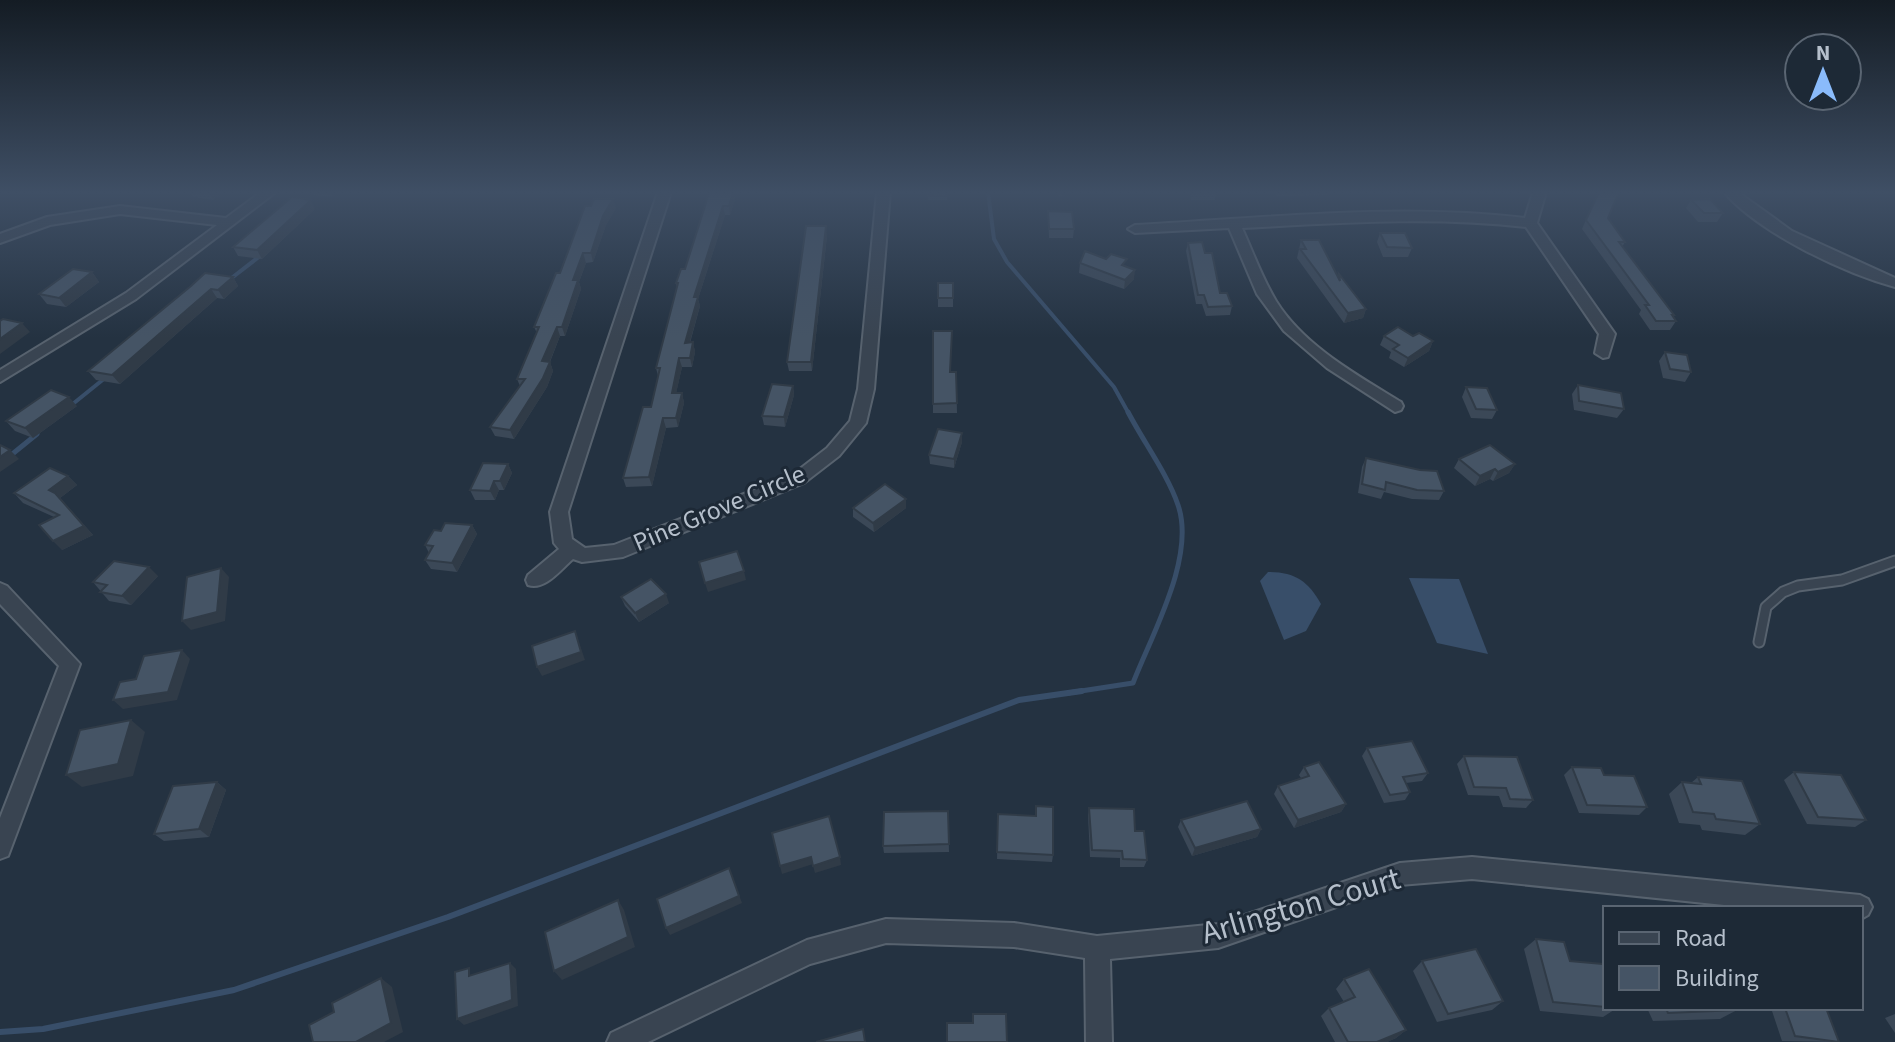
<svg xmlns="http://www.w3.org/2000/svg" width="1895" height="1042" viewBox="0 0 1895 1042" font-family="'Source Sans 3',sans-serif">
	<rect width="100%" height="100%" fill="#243241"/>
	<!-- water -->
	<g fill="#384e69">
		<path d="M 1268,572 C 1295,572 1308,581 1321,604 L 1306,631 L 1284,640 L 1260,581 Z"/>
		<path d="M 1409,578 L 1459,579 L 1488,654 L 1437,643 Z"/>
	</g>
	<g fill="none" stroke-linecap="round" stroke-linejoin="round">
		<!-- stream-far2 -->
		<g stroke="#384e69" stroke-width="4">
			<path d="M 988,192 L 994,239 L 1007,262 L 1114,387 L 1129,414"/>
			<path d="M 229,280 L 260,256"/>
			<path d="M 69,407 L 105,378"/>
		</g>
		<!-- stream-far1 -->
		<g stroke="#384e69" stroke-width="5">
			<path d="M 0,464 L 37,434"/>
			<path d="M 1068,693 L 1133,683 C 1152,634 1196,557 1178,505 C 1168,475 1143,441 1128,412"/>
		</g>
		<!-- stream -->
		<path stroke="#384e69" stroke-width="6" d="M 0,1032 L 43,1029 L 234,990 L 448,917 L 1019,700 L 1082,691"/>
		<!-- service casing -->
		<g stroke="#57626e" stroke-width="13">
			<path id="service" d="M 1759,642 L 1766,607 L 1783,592 L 1798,586 L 1842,580 L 1895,561"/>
		</g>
		<!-- minor casing -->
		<g stroke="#57626e" stroke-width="4">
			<g id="minor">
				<path d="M 261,192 L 276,192 L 136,299 L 0,382 L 0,370 L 126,293 L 217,225 L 120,214 L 50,225 L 0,243 L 0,234 L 47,217 L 120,206 L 226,218 Z"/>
				<path d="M 658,192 L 671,192 L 568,512 L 572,539 L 585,548 L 614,545 L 792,475 L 827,448 L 850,421 L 858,389 L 877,192 L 890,192 L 874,389 L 866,423 L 839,456 L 804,483 L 623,557 L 582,562 L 573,559 C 561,569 545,591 528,585 L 526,580 L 528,575 L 559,549 L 554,543 L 550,512 Z"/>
				<path d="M 1533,192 L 1546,192 L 1537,223 L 1615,334 L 1608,357 L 1603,358 L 1595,353 L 1599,334 L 1526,227 C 1431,216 1337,223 1242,228 C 1253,252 1262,278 1276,301 C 1304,346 1357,375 1401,402 L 1403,406 L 1401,410 L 1395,412 L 1327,368 L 1284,331 L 1257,294 L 1229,228 L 1135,233 L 1128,229 L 1135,225 C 1264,218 1396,203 1525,218 Z"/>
				<path d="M 1724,192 L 1738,192 L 1792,231 L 1895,278 L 1895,287 C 1844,273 1759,233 1724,192 Z"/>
				<path d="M 0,583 L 7,586 L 80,664 L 8,856 L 0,859 L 0,818 L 59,666 L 0,604 Z"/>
				<path d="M 1472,857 L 1860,895 L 1868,899 L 1872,907 L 1868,915 L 1861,919 L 1861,908 L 1753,908 L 1472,879 L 1400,885 L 1218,948 L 1110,959 L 1112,1042 L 1086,1042 L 1085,958 L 1014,947 L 886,943 L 810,964 L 648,1042 L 607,1042 L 611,1033 L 807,940 L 886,919 L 1014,923 L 1097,936 L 1218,924 L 1400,863 Z"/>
			</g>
		</g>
		<!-- service -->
		<use href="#service" stroke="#394451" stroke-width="9"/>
		<!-- minor -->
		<use href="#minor" fill="#394451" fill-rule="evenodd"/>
	</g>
	<!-- wall -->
	<g fill="#3b4857">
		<path d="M 190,192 L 223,192 L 213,200 L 194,197 Z"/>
		<path d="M 312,192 L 339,192 L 332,197 L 314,195 Z"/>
		<path d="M 709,192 L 734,192 L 735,199 L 730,215 L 725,215 L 698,299 L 700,306 L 690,343 L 693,342 L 695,352 L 692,367 L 682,367 L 676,393 L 682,393 L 684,403 L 678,427 L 666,428 L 652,486 L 626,487 L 623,478 L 651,407 L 658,376 L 656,368 L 677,288 L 676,283 L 685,269 L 705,206 Z"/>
		<rect x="928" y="192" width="19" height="8"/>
		<path d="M 1053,192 L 1075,192 L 1060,197 Z"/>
		<path d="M 1190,192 L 1216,192 L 1215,200 L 1191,200 Z"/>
		<path d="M 1276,192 L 1331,192 L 1330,195 L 1276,196 Z"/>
		<path d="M 1598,192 L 1608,218 L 1625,242 L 1622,247 L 1674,315 L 1673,317 L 1676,321 L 1670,330 L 1650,330 L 1639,314 L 1641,310 L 1582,229 Z"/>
		<path d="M 1691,200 L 1723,213 L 1717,222 L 1698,222 L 1686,208 Z"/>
		<path d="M 616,208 L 606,225 L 593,262 L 586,263 L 579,282 L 581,289 L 565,336 L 560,336 L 550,362 L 553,371 L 547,387 L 514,439 L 495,436 L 490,427 L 520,386 L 517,379 L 537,333 L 534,327 L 560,273 Z"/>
		<path d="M 315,209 L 262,259 L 238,256 L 233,247 Z"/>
		<path d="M 1048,211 L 1074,229 L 1073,238 L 1049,238 Z"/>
		<path d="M 1380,233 L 1412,248 L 1408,257 L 1383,257 L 1377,242 Z"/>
		<path d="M 827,236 L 812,371 L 789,371 L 787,362 Z"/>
		<path d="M 1301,240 L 1338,277 L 1339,274 L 1366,309 L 1363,318 L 1344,323 L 1297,258 Z"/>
		<path d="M 1188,243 L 1220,293 L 1232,306 L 1230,315 L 1206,316 L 1202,304 L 1196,304 L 1186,251 Z"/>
		<path d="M 1080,263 L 1126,266 L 1134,279 L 1124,289 L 1079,273 Z"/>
		<path d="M 92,272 L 99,282 L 66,307 L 47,304 L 39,294 Z"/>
		<path d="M 233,277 L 238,286 L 224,299 L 217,298 L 120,384 L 96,380 L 88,371 L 191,286 Z"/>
		<path d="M 953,283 L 953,307 L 938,307 L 938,298 Z"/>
		<path d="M 1384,336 L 1433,341 L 1429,351 L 1404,367 L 1389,358 L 1391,352 L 1380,345 Z"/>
		<path d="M 1665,352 L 1691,372 L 1685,382 L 1663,378 L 1659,361 Z"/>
		<path d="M 951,372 L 956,372 L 957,413 L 933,413 L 933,404 Z"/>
		<path d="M 1578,385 L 1624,409 L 1617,418 L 1574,410 L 1572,394 Z"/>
		<path d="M 793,386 L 794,395 L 785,427 L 764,425 L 762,416 Z"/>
		<path d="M 1466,387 L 1497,410 L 1492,419 L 1471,418 L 1462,397 Z"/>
		<path d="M 77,406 L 33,438 L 15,431 L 6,421 Z"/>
		<path d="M 962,433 L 962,442 L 954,468 L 930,464 L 929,455 Z"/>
		<path d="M 1366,458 L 1444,491 L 1439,500 L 1412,499 L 1384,492 L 1381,499 L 1358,493 L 1362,467 Z"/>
		<path d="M 1459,459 L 1515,464 L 1509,473 L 1493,481 L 1490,479 L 1475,486 L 1454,468 Z"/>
		<path d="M 508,464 L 512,473 L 504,490 L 499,490 L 495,500 L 475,500 L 470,490 Z"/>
		<path d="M 68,476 L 77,485 L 60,498 L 93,535 L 62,550 L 54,517 L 23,503 L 14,493 Z"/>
		<path d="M 906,499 L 906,508 L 874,532 L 853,517 L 853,508 Z"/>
		<path d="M 472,525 L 477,534 L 457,572 L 431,569 L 425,560 L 429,553 L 425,545 L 441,531 Z"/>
		<path d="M 158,576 L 131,605 L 109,601 L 93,582 Z"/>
		<path d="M 621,597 L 669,603 L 639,622 L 625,606 Z"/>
		<path d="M 1367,748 L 1428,773 L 1422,781 L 1406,783 L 1410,792 L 1405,800 L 1384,803 L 1362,756 Z"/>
		<path d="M 1464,756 L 1533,800 L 1526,808 L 1503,807 L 1499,796 L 1468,795 L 1457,764 Z"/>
		<path d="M 1304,767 L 1346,804 L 1341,812 L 1294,828 L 1274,794 L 1278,786 L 1301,778 L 1299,775 Z"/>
		<path d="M 1572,767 L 1604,775 L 1647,807 L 1639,815 L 1579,813 L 1564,775 Z"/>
		<path d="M 1794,772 L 1866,820 L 1855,827 L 1807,824 L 1784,780 Z"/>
		<path d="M 1698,777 L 1760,824 L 1745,835 L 1702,830 L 1700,825 L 1679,823 L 1669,794 L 1682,782 L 1691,783 Z"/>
		<path d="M 217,782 L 226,790 L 209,837 L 164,841 L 154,834 Z"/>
		<path d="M 1036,806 L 1053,855 L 1052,862 L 997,859 L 998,814 L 1035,816 Z"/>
		<path d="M 1089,808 L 1135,831 L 1147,860 L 1144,867 L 1120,867 L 1120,858 L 1090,857 L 1088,815 Z"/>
		<path d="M 948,811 L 949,852 L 884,853 L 883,846 Z"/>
		<path d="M 1181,820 L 1261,829 L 1257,837 L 1192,856 L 1178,827 Z"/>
		<path d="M 1536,939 L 1570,961 L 1605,969 L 1605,1008 L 1617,1008 L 1603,1017 L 1540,1011 L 1524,949 Z"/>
		<path d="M 1422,961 L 1503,1001 L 1492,1010 L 1437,1022 L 1413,971 Z"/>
		<path d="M 1344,979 L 1406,1030 L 1396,1038 L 1387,1042 L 1335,1042 L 1321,1016 L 1329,1008 L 1344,1002 L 1336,989 Z"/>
		<path d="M 1647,1008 L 1736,1008 L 1737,1010 L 1720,1019 L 1653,1021 Z"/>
		<path d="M 1771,1008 L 1826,1008 L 1839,1042 L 1782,1041 Z"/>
		<path d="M 1895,1014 L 1895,1033 L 1885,1018 Z"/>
	</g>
	<!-- shaded-wall -->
	<g fill="#303b47">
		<path d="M 209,192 L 223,192 L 213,200 Z"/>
		<path d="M 330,192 L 339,192 L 332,197 Z"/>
		<path d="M 733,192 L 735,199 L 730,215 L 729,206 Z"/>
		<path d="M 1061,192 L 1075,192 L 1060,197 Z"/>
		<path d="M 613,199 L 616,208 L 606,225 L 593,262 L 591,253 L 603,216 Z"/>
		<path d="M 311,200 L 315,209 L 262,259 L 257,250 Z"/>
		<path d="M 723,206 L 725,215 L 698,299 L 700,306 L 687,352 L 685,343 L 694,297 Z"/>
		<path d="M 826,226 L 827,236 L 812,371 L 811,362 Z"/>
		<path d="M 583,253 L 586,263 L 579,282 L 581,289 L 565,336 L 562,327 L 573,280 Z"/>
		<path d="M 1135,270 L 1134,279 L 1124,289 L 1125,280 Z"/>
		<path d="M 92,272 L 99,282 L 66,307 L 59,298 Z"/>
		<path d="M 233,277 L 238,286 L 224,299 L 218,290 Z"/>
		<path d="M 211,289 L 217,298 L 120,384 L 112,375 Z"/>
		<path d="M 1366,309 L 1363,318 L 1344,323 L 1348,313 Z"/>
		<path d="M 22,323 L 30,332 L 0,354 L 0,339 Z"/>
		<path d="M 557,327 L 560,336 L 546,371 L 542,361 Z"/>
		<path d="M 1433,341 L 1429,351 L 1404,367 L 1408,358 Z"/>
		<path d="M 693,342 L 695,352 L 692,367 L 690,358 Z"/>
		<path d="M 679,358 L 682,367 L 674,403 L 672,393 Z"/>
		<path d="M 550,362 L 553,371 L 547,387 L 514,439 L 510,430 Z"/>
		<path d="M 793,386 L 794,395 L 785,427 L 784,417 Z"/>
		<path d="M 682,393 L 684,403 L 678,427 L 676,418 Z"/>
		<path d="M 69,397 L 77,406 L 33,438 L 25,428 Z"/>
		<path d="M 663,418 L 666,428 L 652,486 L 649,477 Z"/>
		<path d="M 962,433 L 962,442 L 954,468 L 954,459 Z"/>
		<path d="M 10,450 L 19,459 L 0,472 L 0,457 Z"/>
		<path d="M 508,464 L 512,473 L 504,490 L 500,481 Z"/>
		<path d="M 1515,464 L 1509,473 L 1493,481 L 1498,472 Z"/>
		<path d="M 1495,469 L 1490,479 L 1475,486 L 1480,476 Z"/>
		<path d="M 68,476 L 77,485 L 60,498 L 93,535 L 62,550 L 53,541 L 84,526 L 49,490 Z"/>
		<path d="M 494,481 L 499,490 L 495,500 L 490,491 Z"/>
		<path d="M 906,499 L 906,508 L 874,532 L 873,523 Z"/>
		<path d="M 472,525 L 477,534 L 457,572 L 452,563 Z"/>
		<path d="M 149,567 L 158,576 L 131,605 L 122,596 Z"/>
		<path d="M 221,568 L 229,577 L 225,621 L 191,630 L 182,621 Z"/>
		<path d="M 744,571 L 746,580 L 708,592 L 705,583 Z"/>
		<path d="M 666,594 L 669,603 L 639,622 L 635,613 Z"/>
		<path d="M 575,631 L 585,660 L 542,676 L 537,667 Z"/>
		<path d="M 182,650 L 190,659 L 177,700 L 123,709 L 113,700 Z"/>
		<path d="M 131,720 L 145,732 L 133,776 L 82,787 L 66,775 Z"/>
		<path d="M 217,782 L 226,790 L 209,837 L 199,829 Z"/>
		<path d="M 1346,804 L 1341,812 L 1294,828 L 1298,820 Z"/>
		<path d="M 1261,829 L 1257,837 L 1192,856 L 1195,848 Z"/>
		<path d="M 811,857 L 813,864 L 782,874 L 780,866 Z"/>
		<path d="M 840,857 L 841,865 L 815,873 L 813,866 Z"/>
		<path d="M 729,868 L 742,903 L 670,935 L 666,928 Z"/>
		<path d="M 618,900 L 624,910 L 635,947 L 562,980 L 554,971 Z"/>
		<path d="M 510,963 L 516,969 L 518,1006 L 464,1025 L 457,1019 Z"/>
		<path d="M 381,978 L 392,987 L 403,1032 L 384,1042 L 356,1042 Z"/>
		<path d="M 1406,1030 L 1396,1038 L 1387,1042 L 1377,1042 Z"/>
	</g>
	<!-- building -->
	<g fill="#455465" stroke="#303b47" stroke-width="2">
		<path d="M 709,192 L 733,192 L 729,206 L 723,206 L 694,297 L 698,297 L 685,343 L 693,342 L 690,358 L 679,358 L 672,393 L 682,393 L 676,418 L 663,418 L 649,477 L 623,478 L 643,407 L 651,407 L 660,368 L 656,368 L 678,283 L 676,283 L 681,269 L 685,269 L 705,206 Z"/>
		<path d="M 928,192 L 947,192 L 947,196 L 928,195 Z"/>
		<path d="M 1599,192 L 1612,192 L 1618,194 L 1608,218 L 1625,242 L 1619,242 L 1674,315 L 1672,315 L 1676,321 L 1656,321 L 1645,305 L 1649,305 L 1586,220 Z"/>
		<path d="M 292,197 L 311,200 L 257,250 L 233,247 Z"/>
		<path d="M 594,199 L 613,199 L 603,216 L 591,253 L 583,253 L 573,280 L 578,280 L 562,327 L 557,327 L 542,361 L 550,362 L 543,378 L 510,430 L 490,427 L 525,379 L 517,379 L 539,327 L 534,327 L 556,273 L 560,273 L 585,206 L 591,206 Z"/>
		<path d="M 1710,199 L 1723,213 L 1704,213 L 1691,200 Z"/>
		<path d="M 1048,211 L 1072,212 L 1074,229 L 1049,229 Z"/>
		<path d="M 806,226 L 826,226 L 811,362 L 787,362 Z"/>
		<path d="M 1380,233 L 1405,233 L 1412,248 L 1387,247 Z"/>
		<path d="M 1301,240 L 1319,240 L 1340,281 L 1339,274 L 1366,309 L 1348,313 L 1300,249 L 1306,249 Z"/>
		<path d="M 1202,242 L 1205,253 L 1212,253 L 1220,293 L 1227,293 L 1232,306 L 1208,307 L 1204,295 L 1198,295 L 1188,243 Z"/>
		<path d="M 1085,251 L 1106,259 L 1111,254 L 1127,259 L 1122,265 L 1135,270 L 1125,280 L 1080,263 Z"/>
		<path d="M 73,269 L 92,272 L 59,298 L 39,294 Z"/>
		<path d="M 205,273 L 233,277 L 218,290 L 211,289 L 112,375 L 88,371 L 191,286 Z"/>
		<rect x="938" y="283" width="15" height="15"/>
		<path d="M 3,319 L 22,323 L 0,339 L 0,321 Z"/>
		<path d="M 1398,327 L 1413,336 L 1419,333 L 1433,341 L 1408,358 L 1393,349 L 1399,345 L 1384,336 Z"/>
		<path d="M 933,331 L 952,331 L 950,372 L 956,372 L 957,403 L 933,404 Z"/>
		<path d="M 1665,352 L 1687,355 L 1691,372 L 1670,369 Z"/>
		<path d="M 772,384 L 793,386 L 784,417 L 762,416 Z"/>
		<path d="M 1578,385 L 1621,393 L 1624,409 L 1579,401 Z"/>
		<path d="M 1466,387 L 1487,388 L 1497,410 L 1476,409 Z"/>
		<path d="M 51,390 L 69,397 L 25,428 L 6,421 Z"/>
		<path d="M 938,429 L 962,433 L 954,459 L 929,455 Z"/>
		<path d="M 0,445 L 10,450 L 0,457 Z"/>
		<path d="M 1490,445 L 1515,464 L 1498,472 L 1495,469 L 1480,476 L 1459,459 Z"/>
		<path d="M 1366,458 L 1420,470 L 1437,471 L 1444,491 L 1417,490 L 1386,482 L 1385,490 L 1362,484 Z"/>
		<path d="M 483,463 L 508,464 L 500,481 L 494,481 L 490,491 L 470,490 Z"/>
		<path d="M 50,468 L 68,476 L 49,490 L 55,493 L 84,526 L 53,541 L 39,525 L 59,515 L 14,493 Z"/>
		<path d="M 885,484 L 906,499 L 873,523 L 853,508 Z"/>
		<path d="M 445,523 L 472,525 L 452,563 L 425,560 L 433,546 L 425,545 L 434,530 L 441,531 Z"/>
		<path d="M 737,551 L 744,571 L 705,583 L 699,562 Z"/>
		<path d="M 114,561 L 149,567 L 122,596 L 100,592 L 107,585 L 93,582 Z"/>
		<path d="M 221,568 L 217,612 L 182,621 L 187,577 Z"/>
		<path d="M 651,579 L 666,594 L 635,613 L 621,597 Z"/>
		<path d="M 575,631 L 581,652 L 537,667 L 532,646 Z"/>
		<path d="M 182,650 L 168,692 L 113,700 L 120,682 L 136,679 L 144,656 Z"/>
		<path d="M 131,720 L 118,764 L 66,775 L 80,730 Z"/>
		<path d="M 1412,741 L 1428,773 L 1403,777 L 1410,792 L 1390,795 L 1367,748 Z"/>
		<path d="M 1464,756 L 1517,757 L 1533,800 L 1510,799 L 1506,788 L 1474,787 Z"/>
		<path d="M 1319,762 L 1346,804 L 1298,820 L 1278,786 L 1309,776 L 1304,767 Z"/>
		<path d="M 1572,767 L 1601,768 L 1604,775 L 1634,776 L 1647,807 L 1587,805 Z"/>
		<path d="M 1794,772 L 1841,775 L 1866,820 L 1818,817 Z"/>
		<path d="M 1698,777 L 1742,781 L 1760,824 L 1716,819 L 1714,814 L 1693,812 L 1682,782 L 1701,784 Z"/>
		<path d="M 217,782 L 199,829 L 154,834 L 173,786 Z"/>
		<path d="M 1247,801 L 1261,829 L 1195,848 L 1181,820 Z"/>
		<path d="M 1036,806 L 1053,807 L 1053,855 L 997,852 L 998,814 L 1036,816 Z"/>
		<path d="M 1089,808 L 1134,809 L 1135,831 L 1144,831 L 1147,860 L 1123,859 L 1122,851 L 1092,850 Z"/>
		<path d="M 948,811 L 949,844 L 883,846 L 884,812 Z"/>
		<path d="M 829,816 L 840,857 L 813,866 L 811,857 L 780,866 L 772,833 Z"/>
		<path d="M 729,868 L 739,896 L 666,928 L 657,899 Z"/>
		<path d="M 618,900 L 628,937 L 554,971 L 545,932 Z"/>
		<path d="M 1536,939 L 1564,942 L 1570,961 L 1603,964 L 1605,969 L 1605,1007 L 1553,1002 Z"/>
		<path d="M 1476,949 L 1503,1001 L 1448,1014 L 1422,961 Z"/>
		<path d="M 510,963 L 512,1000 L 457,1019 L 455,972 L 469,968 L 469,976 Z"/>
		<path d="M 1369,969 L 1406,1030 L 1377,1042 L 1348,1042 L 1329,1008 L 1355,997 L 1344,979 Z"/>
		<path d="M 381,978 L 391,1023 L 356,1042 L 313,1042 L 309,1025 L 334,1012 L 332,1003 Z"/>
		<path d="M 1666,1008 L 1736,1008 L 1737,1010 L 1668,1013 Z"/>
		<path d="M 1785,1008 L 1826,1008 L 1839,1042 L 1795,1036 Z"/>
		<path d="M 973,1014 L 1006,1014 L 1007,1042 L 947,1042 L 947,1023 L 973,1023 Z"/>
		<path d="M 863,1029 L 865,1042 L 816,1042 Z"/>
	</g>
	<!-- sky -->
	<linearGradient id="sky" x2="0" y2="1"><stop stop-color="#141c24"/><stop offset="0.57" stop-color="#3f4f65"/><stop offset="1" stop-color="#3f4f65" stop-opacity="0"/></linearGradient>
	<rect width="1895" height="338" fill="url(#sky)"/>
	<g text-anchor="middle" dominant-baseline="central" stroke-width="6" stroke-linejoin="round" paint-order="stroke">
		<!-- street labels -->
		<g font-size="26" fill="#b5bfcb" stroke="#1d2936">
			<text transform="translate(719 508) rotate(-23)">Pine Grove Circle</text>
		</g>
		<!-- near-street labels -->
		<g font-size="32" fill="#b5bfcb" stroke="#1d2936">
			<text transform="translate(1301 906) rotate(-16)">Arlington Court</text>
		</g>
	</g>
	<!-- legend -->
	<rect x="1603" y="906" width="260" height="104" fill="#1d2936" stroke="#5a6572" stroke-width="2"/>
	<rect x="1619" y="932" width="40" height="12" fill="#394451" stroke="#5a6572" stroke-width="2"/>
	<text x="1675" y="946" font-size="24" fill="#b5bfcb">Road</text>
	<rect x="1619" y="966" width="40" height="24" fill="#455465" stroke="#5a6572" stroke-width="2"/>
	<text x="1675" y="986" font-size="24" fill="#b5bfcb">Building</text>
	<!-- north arrow -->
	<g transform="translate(1823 72)"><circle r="38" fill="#1d2936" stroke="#5a6572" stroke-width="2"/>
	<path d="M0-6L14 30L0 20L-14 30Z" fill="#8abbfb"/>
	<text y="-12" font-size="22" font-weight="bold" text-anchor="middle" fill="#b5bfcb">N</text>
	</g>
</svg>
